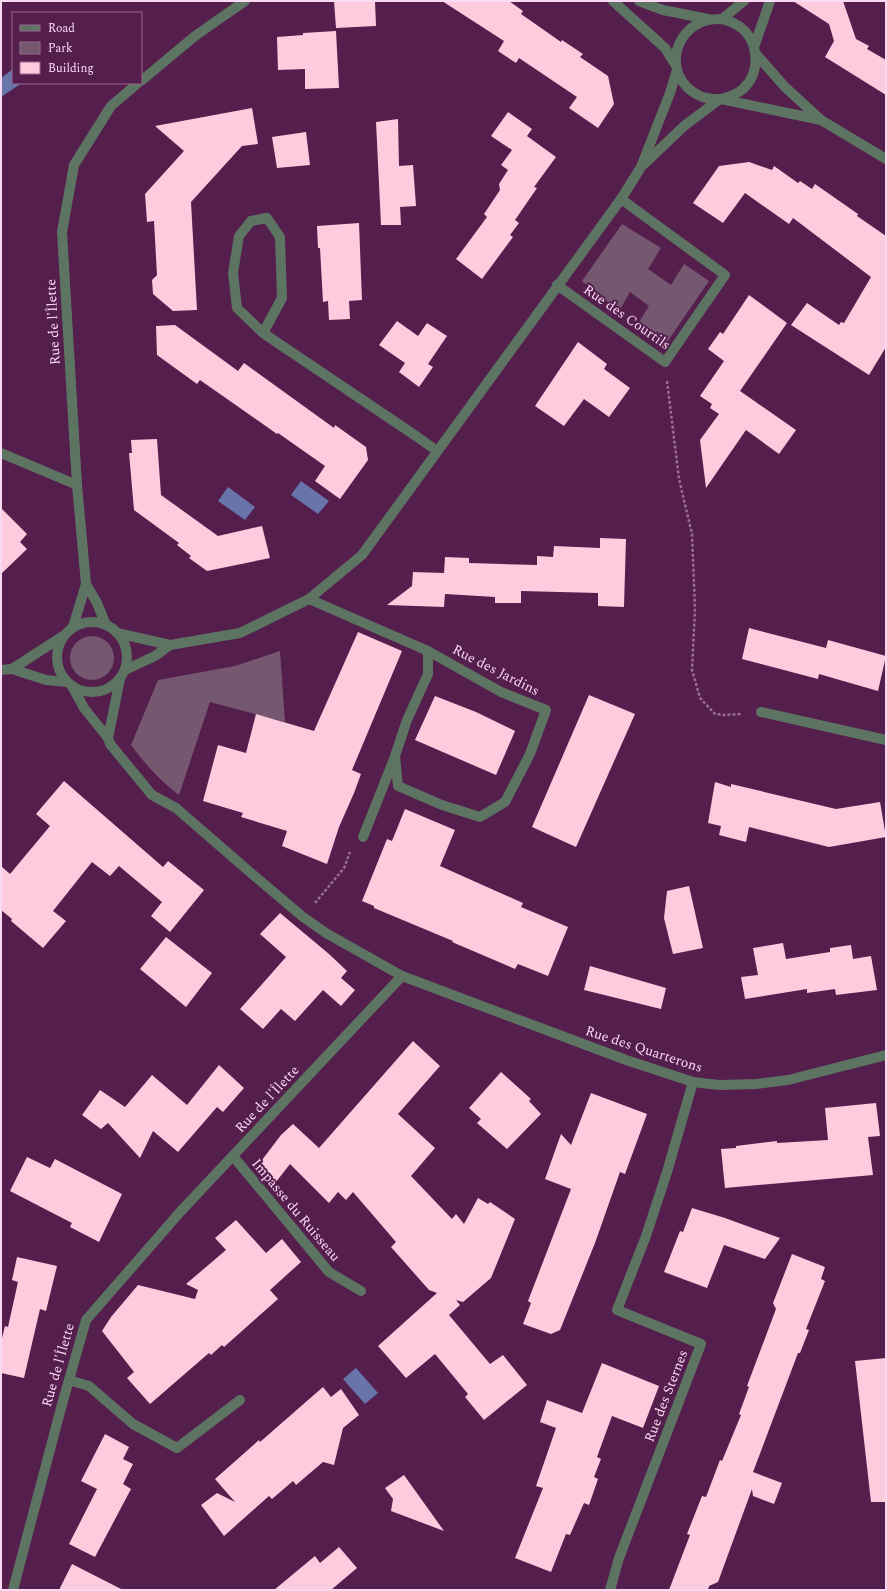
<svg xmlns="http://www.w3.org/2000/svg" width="887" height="1591" viewBox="0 0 887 1591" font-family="Spectral,serif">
	<rect width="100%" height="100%" fill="#541e4d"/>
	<!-- green -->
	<g fill="#75576f">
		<path d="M 622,224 L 661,248 L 648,269 L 671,285 L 684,264 L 709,281 L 665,345 L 636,327 L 649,306 L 630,292 L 619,311 L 582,281 Z"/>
		<circle cx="92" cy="658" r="22"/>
		<path d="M 280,651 L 285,722 L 210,702 L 179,795 C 160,781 145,764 131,745 L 158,680 L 235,666 Z"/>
	</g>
	<!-- water -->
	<g fill="#6874aa">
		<path d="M 13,69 L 13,83 L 22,83 L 1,97 L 1,78 Z"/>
		<path d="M 301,481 L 329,501 L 318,514 L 291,495 Z"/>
		<path d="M 228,487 L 255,507 L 245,520 L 218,501 Z"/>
		<path d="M 356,1368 L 378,1393 L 365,1404 L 343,1379 Z"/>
	</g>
	<!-- building -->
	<g fill="#fdcbde">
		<path d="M 334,1 L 375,1 L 376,26 L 336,28 Z"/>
		<path d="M 442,1 L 509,1 L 523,11 L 521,14 L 561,42 L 562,40 L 583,54 L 580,57 L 608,76 L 614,104 L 598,128 L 569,108 L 577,97 L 519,58 L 516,63 L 498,51 L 504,41 Z"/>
		<path d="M 793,1 L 843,1 L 856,39 L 869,46 L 867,49 L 886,60 L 886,95 L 825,57 L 834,41 L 829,24 Z"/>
		<path d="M 336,31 L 339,88 L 305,89 L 305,69 L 278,70 L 277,37 L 303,35 L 303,33 Z"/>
		<path d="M 252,108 L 258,144 L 242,146 L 191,202 L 197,310 L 173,311 L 153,294 L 152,280 L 157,275 L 154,221 L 147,222 L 145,194 L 184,151 L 155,126 Z"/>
		<path d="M 508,112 L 532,129 L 527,136 L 556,157 L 534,187 L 537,188 L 515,220 L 519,223 L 510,235 L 513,237 L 482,279 L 456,259 L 487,217 L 484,214 L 500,190 L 499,184 L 508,170 L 501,165 L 512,150 L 491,136 Z"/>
		<path d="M 398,119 L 399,166 L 413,165 L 416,206 L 400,207 L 401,225 L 381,225 L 376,122 Z"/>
		<path d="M 306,132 L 310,165 L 277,168 L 272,137 Z"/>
		<path d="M 749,162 L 772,170 L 774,166 L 798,183 L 800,181 L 812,189 L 815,184 L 858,214 L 857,216 L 886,236 L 886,347 L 869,375 L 791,325 L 807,303 L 839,325 L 841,322 L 844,323 L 871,277 L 793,218 L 789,224 L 745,193 L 723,223 L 693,203 L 719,166 Z"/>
		<path d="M 359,223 L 362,300 L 349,301 L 350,319 L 329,320 L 328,301 L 323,302 L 320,248 L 318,248 L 317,226 Z"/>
		<path d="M 749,295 L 787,323 L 740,391 L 796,430 L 779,454 L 746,430 L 706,488 L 700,440 L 719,414 L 710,408 L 712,404 L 700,396 L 724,361 L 708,349 L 720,332 L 723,334 Z"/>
		<path d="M 397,321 L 418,336 L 427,323 L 447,336 L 428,364 L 433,367 L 419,387 L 399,372 L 405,363 L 379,345 Z"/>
		<path d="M 175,325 L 238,371 L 244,363 L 334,428 L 335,425 L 366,447 L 368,460 L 340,499 L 315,481 L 325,466 L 278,433 L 277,434 L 200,380 L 197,384 L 157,355 L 156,326 Z"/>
		<path d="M 578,342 L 607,364 L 604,369 L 630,388 L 609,417 L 584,399 L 564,426 L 535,406 Z"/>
		<path d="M 157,439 L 161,495 L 218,536 L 262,526 L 270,558 L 207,571 L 189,558 L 191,556 L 177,545 L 179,543 L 134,510 L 129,453 L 132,453 L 131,440 Z"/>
		<path d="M 1,508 L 27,534 L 20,542 L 27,549 L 1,574 Z"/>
		<path d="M 600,538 L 626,539 L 624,607 L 598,606 L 598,593 L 521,591 L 521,603 L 495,603 L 495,597 L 445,594 L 444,607 L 387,605 L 412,586 L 413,572 L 444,573 L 445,557 L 469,558 L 469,563 L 537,565 L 537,556 L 553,557 L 554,546 L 600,548 Z"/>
		<path d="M 749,628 L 826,648 L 828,640 L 886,656 L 878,691 L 819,674 L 818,679 L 742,659 Z"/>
		<path d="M 358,632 L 402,651 L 352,770 L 361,774 L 354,793 L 339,827 L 327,864 L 282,846 L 287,831 L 241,817 L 243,813 L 203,801 L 218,745 L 246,753 L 256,714 L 314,731 Z"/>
		<path d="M 589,695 L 635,714 L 576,847 L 532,827 Z"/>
		<path d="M 435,696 L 476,712 L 515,731 L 496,775 L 415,740 Z"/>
		<path d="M 64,781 L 163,867 L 168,861 L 204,890 L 170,932 L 151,916 L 162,902 L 119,866 L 110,876 L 92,862 L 53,911 L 66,921 L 43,948 L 11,921 L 12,919 L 1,910 L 1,866 L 10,874 L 50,826 L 36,814 Z"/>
		<path d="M 715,782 L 731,787 L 731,784 L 836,809 L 880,802 L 886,837 L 829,847 L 749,827 L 746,842 L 719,835 L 721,826 L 708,823 Z"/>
		<path d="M 405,809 L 455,830 L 440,866 L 523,903 L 521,907 L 568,927 L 548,976 L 518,964 L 515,969 L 452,942 L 453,941 L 374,908 L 374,906 L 362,901 L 387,839 L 392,841 Z"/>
		<path d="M 689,886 L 703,948 L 673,954 L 664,918 L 667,891 Z"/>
		<path d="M 280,913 L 329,954 L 347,971 L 341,978 L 355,990 L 341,1006 L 323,990 L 295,1021 L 281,1009 L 263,1029 L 240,1009 L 286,957 L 260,934 Z"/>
		<path d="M 166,937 L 212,973 L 186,1007 L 140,969 Z"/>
		<path d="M 783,943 L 786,959 L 830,952 L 830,948 L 851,945 L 853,959 L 871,956 L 877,990 L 836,995 L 835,989 L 807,993 L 807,989 L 745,999 L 741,977 L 758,975 L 753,948 Z"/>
		<path d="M 590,966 L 666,988 L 661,1009 L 584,990 Z"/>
		<path d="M 413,1041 L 440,1066 L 398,1114 L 435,1148 L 411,1176 L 452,1219 L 456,1214 L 464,1224 L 478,1198 L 488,1204 L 490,1202 L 515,1219 L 491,1278 L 463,1302 L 456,1300 L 460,1305 L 449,1315 L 490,1364 L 503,1355 L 527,1385 L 484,1420 L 465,1397 L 468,1394 L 435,1354 L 406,1378 L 378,1346 L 437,1293 L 429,1290 L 391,1247 L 396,1242 L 353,1192 L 346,1200 L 338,1192 L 329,1203 L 290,1164 L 276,1182 L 259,1164 L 281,1135 L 293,1124 L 319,1148 Z"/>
		<path d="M 219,1065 L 244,1088 L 223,1112 L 217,1107 L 178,1152 L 153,1131 L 140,1158 L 108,1123 L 101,1129 L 82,1115 L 100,1090 L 125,1107 L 152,1075 L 187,1105 Z"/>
		<path d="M 501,1072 L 531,1099 L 529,1101 L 541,1114 L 507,1149 L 477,1123 L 481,1119 L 469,1108 Z"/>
		<path d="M 591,1093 L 647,1114 L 625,1174 L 620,1172 L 595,1243 L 560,1330 L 551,1334 L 523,1324 L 531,1303 L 528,1301 L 571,1189 L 545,1179 L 561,1134 L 571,1145 Z"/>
		<path d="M 876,1103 L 880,1136 L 868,1137 L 873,1175 L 725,1188 L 721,1149 L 736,1148 L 736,1146 L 777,1141 L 777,1143 L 828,1140 L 825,1108 Z"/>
		<path d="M 27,1157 L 50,1168 L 55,1159 L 122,1194 L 99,1242 L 70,1227 L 72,1223 L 10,1191 Z"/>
		<path d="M 692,1208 L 725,1218 L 780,1238 L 765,1259 L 724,1245 L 707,1288 L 664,1272 L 680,1231 L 683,1232 Z"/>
		<path d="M 236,1220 L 266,1253 L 282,1239 L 301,1262 L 270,1290 L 278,1299 L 224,1347 L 222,1345 L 211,1355 L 209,1353 L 150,1404 L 127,1378 L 134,1372 L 102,1331 L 111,1317 L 138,1285 L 195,1299 L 198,1290 L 186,1284 L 226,1250 L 215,1238 Z"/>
		<path d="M 792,1254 L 825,1267 L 821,1279 L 825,1281 L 806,1329 L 809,1330 L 800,1353 L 798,1353 L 753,1472 L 782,1483 L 774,1504 L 753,1496 L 752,1489 L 718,1582 L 709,1586 L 708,1590 L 669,1590 L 690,1535 L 687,1534 L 702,1496 L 706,1497 L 720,1460 L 722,1461 L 741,1415 L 739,1414 L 749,1387 L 747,1386 L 776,1309 L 773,1303 Z"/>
		<path d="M 17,1257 L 57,1266 L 46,1311 L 40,1309 L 24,1378 L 1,1373 L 1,1342 L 5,1326 L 8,1327 L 18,1282 L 12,1280 Z"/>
		<path d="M 886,1358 L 886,1502 L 871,1502 L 855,1361 Z"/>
		<path d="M 602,1363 L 659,1386 L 643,1428 L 612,1416 L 597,1457 L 601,1459 L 594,1477 L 598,1479 L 589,1505 L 584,1503 L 570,1535 L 566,1534 L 551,1572 L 515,1558 L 543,1488 L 536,1486 L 556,1428 L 540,1422 L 547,1400 L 582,1413 Z"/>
		<path d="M 323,1387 L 331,1397 L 341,1389 L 359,1415 L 343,1428 L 334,1465 L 323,1462 L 296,1485 L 293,1481 L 272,1499 L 269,1496 L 224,1536 L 201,1505 L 217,1493 L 235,1502 L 215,1479 L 259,1440 L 260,1442 Z"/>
		<path d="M 105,1434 L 129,1447 L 123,1459 L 133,1464 L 123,1484 L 131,1489 L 95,1557 L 69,1544 L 97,1489 L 81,1481 Z"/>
		<path d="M 404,1475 L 444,1531 L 391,1511 L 393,1499 L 385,1488 Z"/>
		<path d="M 339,1547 L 357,1568 L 331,1590 L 274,1590 L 315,1556 L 320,1563 Z"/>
		<path d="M 72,1564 L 123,1590 L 59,1590 Z"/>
	</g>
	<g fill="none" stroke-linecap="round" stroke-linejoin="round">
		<!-- path -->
		<g stroke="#9a6d93" stroke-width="2.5" stroke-dasharray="3 2" stroke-linecap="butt">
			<path d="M 667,381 L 679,479 L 692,534 L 695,609 L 692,670 L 700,698 L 715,714 L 724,715 L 741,714"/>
			<path d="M 315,903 L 344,868 L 350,852"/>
		</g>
		<!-- minor -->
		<g stroke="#5d7463" stroke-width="10">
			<path d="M 613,1 L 665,48 L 675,64"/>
			<path d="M 639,1 L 663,10 L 708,19"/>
			<path d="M 722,19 L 744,1"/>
			<path d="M 754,47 L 770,1"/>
			<path d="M 756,54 L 785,87 L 821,120 L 886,159"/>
			<path d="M 141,81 L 195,36 L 245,1"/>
			<path d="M 721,99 C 729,97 737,94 743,89 C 760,73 759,47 745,31 C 738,24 727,19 718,19 C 675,19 659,75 698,95 C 705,99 713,99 721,99 L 821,120"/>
			<path d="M 644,164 L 684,126 L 720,99"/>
			<path d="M 557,285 L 665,362 L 725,275 L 621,199"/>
			<path d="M 263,333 L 282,298 L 280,237 L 267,218 L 251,221 L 239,236 L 233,273 L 237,308 L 263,333 L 416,436 L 437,451"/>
			<path d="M 1,453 L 77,485"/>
			<path d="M 86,584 L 97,603 L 106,625"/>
			<path d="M 309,599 L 428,651 L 501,692 L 546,710 L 530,754 L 505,802 L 480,817 L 442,805 L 398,786 L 395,756 L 407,720 L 428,674 L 428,651"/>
			<circle cx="92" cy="657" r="35"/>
			<path d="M 73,627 L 86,584 L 77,485 L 62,232 L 74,165 L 111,106 L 138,83"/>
			<path d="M 117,633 L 170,645 L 240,633 L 309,599 L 362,555 L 621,199 L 641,167 L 670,93 L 677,70"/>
			<path d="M 12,669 L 46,680 L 67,682"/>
			<path d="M 1,670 L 12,669 L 63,636"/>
			<path d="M 125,670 L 155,656 L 170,645"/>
			<path d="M 761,712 L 886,740"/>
			<path d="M 108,738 L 120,679"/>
			<path d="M 363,837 L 394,759"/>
			<path d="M 402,976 L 626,1060 L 693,1082 L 719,1085 L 756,1084 L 788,1080 L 886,1055"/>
			<path d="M 233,1156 L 329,1272 L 361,1291"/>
			<path d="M 69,1380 L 89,1386 L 133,1424 L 177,1448 L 240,1400"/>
			<path d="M 13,1590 L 61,1408 L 86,1320 L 181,1211 L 402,976 L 326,933 L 303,917 L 251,873 L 176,808 L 152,795 L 110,744 L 108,738 L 84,708 L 72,686"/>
			<path d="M 610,1590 L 619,1558 L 701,1344 L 617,1310 L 646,1236 L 667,1172 L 693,1082"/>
		</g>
	</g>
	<g text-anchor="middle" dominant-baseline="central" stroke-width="4" stroke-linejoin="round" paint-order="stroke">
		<!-- street labels -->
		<g font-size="14" fill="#fad9f3" stroke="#541e4d">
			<text transform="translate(627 317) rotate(35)">Rue des Courtils</text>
			<text transform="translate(53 322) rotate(-93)">Rue de l'Îlette</text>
			<text transform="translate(496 670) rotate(27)">Rue des Jardins</text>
			<text transform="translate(644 1049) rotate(18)">Rue des Quarterons</text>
			<text transform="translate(267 1099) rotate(-47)">Rue de l'Îlette</text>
			<text transform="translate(296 1210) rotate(50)">Impasse du Ruisseau</text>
			<text transform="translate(58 1365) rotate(-74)">Rue de l'Îlette</text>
			<text transform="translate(666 1396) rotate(-69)">Rue des Sternes</text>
		</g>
	</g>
	<!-- border -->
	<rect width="887" height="1591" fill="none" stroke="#fad9f3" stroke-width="4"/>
	<!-- legend -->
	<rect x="12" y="12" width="130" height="72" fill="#541e4d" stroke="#96698f"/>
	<rect x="20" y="25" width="20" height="6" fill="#5d7463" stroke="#96698f"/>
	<text x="48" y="32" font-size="12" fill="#fad9f3">Road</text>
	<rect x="20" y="42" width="20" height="12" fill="#75576f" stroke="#96698f"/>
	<text x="48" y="52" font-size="12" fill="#fad9f3">Park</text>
	<rect x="20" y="62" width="20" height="12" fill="#fdcbde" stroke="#96698f"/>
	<text x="48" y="72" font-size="12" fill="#fad9f3">Building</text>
</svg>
